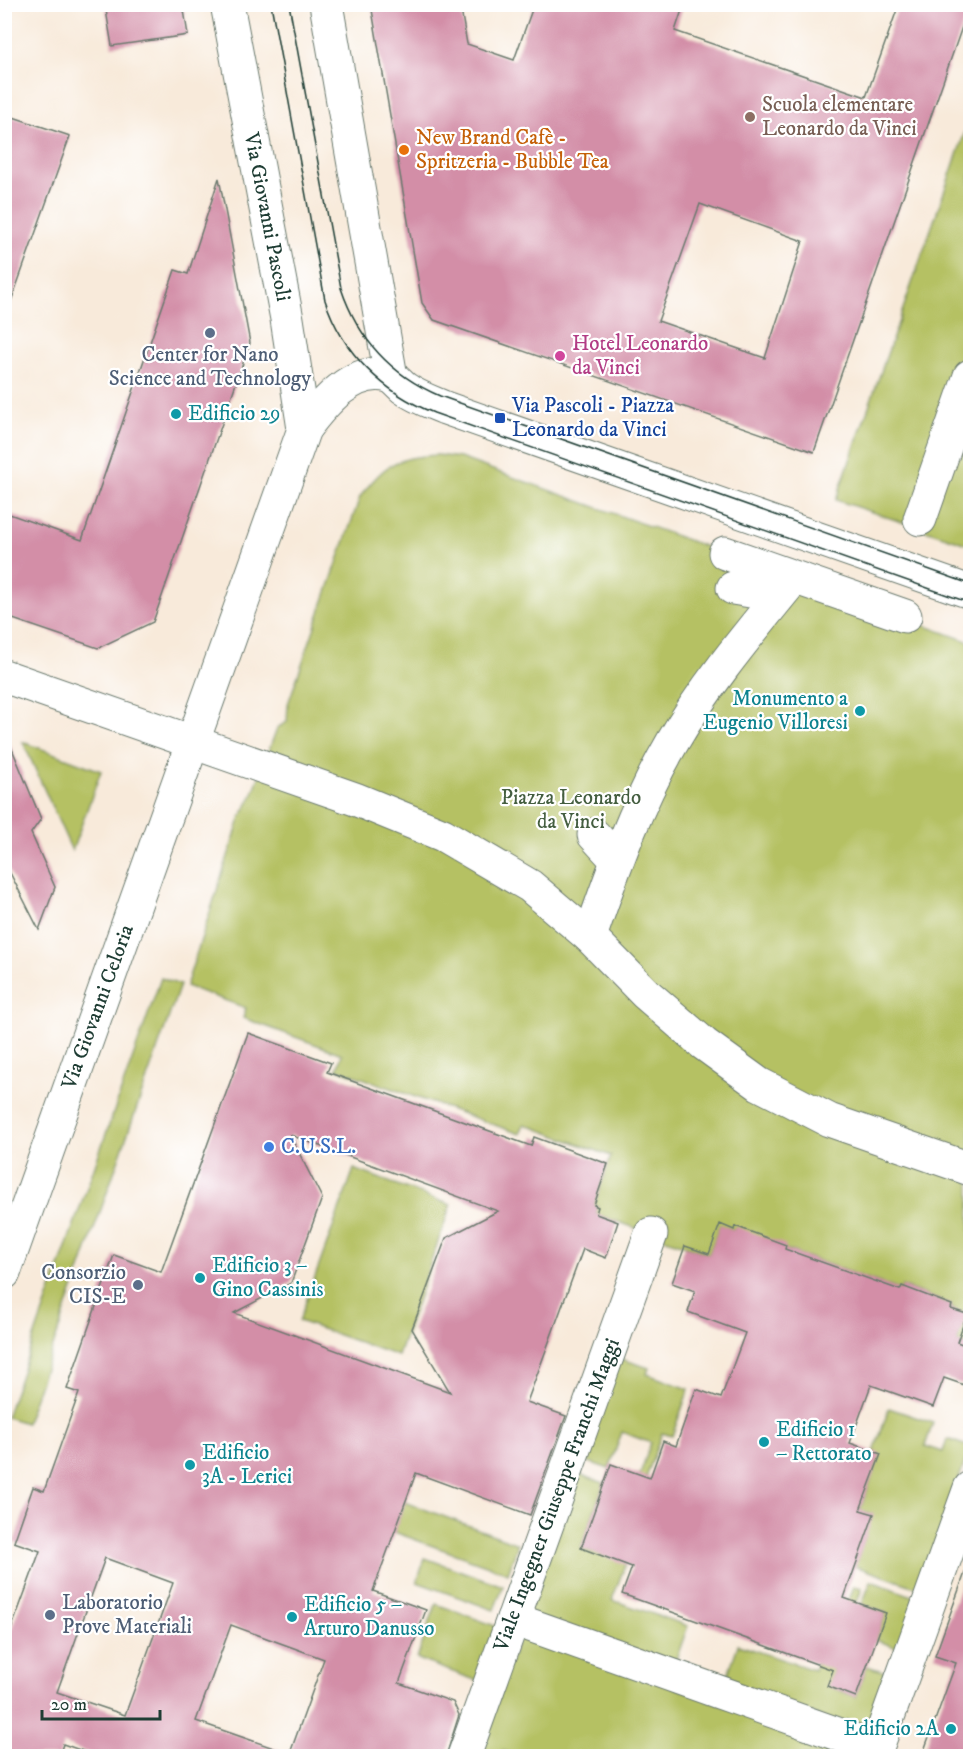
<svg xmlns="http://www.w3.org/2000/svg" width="975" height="1761" viewBox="0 0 975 1761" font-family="'IM FELL DW Pica',serif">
	<rect width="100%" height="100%" fill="#fff"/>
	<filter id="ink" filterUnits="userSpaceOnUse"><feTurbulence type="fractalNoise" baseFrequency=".0167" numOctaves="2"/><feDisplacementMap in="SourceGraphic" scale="12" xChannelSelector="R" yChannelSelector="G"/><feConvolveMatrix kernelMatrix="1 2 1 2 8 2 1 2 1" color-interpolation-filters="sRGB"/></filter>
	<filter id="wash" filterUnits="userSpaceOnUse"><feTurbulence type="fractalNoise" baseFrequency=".008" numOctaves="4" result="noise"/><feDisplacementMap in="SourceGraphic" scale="24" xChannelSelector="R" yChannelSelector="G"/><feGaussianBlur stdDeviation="1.35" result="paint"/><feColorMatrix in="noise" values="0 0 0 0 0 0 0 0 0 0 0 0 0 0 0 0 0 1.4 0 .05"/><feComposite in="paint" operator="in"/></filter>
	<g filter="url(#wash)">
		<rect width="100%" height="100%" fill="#f8eada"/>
		<!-- green -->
		<g fill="#b5c163" stroke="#6a7f4c" stroke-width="1.5">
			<path d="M 970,118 L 970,545 L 836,500 Z"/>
			<path d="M 438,455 L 460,458 L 970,642 L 970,1347 L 957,1342 L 967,1314 L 951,1308 L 952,1305 L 902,1286 L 900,1290 L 785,1249 L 735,1227 L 734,1230 L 720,1225 L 709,1254 L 596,1214 L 598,1207 L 594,1205 L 611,1156 L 524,1124 L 520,1134 L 337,1069 L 342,1054 L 243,1018 L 246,1008 L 186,986 L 240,819 L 252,796 L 277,728 L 287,722 L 288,704 L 360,497 C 384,464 396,457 438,455 Z"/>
			<path d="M 23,742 L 101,771 L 72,851 Z"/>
			<path d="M 161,978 L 180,985 L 26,1423 L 6,1417 Z"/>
			<path d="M 354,1169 L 451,1205 L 398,1356 L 299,1321 Z"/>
			<path d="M 619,1358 L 649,1368 L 647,1374 L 689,1389 L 672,1436 L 662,1433 L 619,1554 L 628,1557 L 612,1600 L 688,1626 L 674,1665 L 528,1613 L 578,1474 L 604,1483 L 581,1548 L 610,1558 L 651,1443 L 622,1432 L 609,1469 L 583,1460 Z"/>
			<path d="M 889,1408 L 933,1423 L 925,1446 L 943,1452 L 947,1439 L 970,1447 L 921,1589 L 855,1566 L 873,1514 L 860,1510 L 880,1455 L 874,1452 Z"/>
			<path d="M 405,1502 L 518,1544 L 508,1573 L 394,1532 Z"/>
			<path d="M 425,1558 L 503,1586 L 494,1610 L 417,1582 Z"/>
			<path d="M 871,1581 L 918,1598 L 900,1649 L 876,1640 L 886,1613 L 862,1604 Z"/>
			<path d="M 854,1586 L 862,1588 L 828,1686 L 856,1697 L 867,1666 L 891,1674 L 869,1734 L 725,1683 L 738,1645 L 814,1670 L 829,1629 L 837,1631 Z"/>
			<path d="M 436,1604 L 498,1627 L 478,1681 L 417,1659 Z"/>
			<path d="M 521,1631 L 861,1756 L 517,1756 L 503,1751 L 501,1756 L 480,1748 Z"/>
		</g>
		<g id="blocks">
			<!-- building -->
			<g fill="#d38ea7" fill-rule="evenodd">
				<path d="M 105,4 L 183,4 L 188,35 L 112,46 Z"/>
				<path d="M 371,4 L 460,4 L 467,44 L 514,60 L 534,4 L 684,4 L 675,31 L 866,97 L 899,4 L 970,4 L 814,452 L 434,320 L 422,303 ZM 700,204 L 803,241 L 765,358 L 658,321 Z"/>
				<path d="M 4,114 L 70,136 L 9,307 L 4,306 Z"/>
				<path d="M 219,178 L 250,343 L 153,622 L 98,648 L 4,616 L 4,512 L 82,540 L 175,270 L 188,274 Z"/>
				<path d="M 5,732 L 41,819 L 31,833 L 55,887 L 39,930 L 6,865 L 4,867 Z"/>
				<path d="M 248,1033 L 331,1063 L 327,1072 L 531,1146 L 534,1137 L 608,1164 L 594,1205 L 598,1207 L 596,1214 L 618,1222 L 606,1258 L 583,1249 L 527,1402 L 566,1416 L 530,1515 L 416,1473 L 373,1591 L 426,1610 L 399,1683 L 453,1702 L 459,1715 L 446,1756 L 289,1756 L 324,1659 L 231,1625 L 196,1721 L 285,1752 L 284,1756 L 97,1756 L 63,1744 L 59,1756 L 4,1756 L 4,1649 L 40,1551 L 14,1542 L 33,1487 L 44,1491 L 79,1393 L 67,1389 L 114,1255 L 161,1272 ZM 290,1135 L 498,1211 L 446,1238 L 412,1329 L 450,1392 L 234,1313 L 291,1283 L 322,1198 ZM 105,1558 L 173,1583 L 125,1715 L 57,1692 Z"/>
				<path d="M 720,1224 L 734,1230 L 735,1226 L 786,1245 L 785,1249 L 900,1290 L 902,1286 L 952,1305 L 951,1309 L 967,1314 L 957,1342 L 970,1347 L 970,1387 L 944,1378 L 933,1407 L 871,1385 L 850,1443 L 881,1454 L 860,1510 L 874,1514 L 844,1598 L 886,1613 L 856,1697 L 827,1686 L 833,1670 L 622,1594 L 632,1567 L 581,1548 L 611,1464 L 650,1478 L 663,1441 L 676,1446 L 696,1389 L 721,1398 L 745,1333 L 688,1312 L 695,1291 L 672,1283 L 685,1246 L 709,1254 Z"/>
				<path d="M 966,1570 L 970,1570 L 970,1756 L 922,1756 L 956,1663 L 935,1656 Z"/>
			</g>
		</g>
	</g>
	<g filter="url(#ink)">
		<use href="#blocks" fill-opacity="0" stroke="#6b7a6e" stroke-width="1.5"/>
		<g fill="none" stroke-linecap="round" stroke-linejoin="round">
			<!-- minor casing -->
			<g stroke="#6b7a6e" stroke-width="35">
				<g id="minor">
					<path d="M 227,4 L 287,319 L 304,429"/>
					<path d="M 326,4 L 391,377"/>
					<path d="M 920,519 L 970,376"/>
					<path d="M 725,553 L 905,616"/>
					<path d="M 733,588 L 779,596"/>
					<path d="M 4,676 L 355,799 L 443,835 L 530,886 L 590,937 L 645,993 L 704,1044 L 759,1084 L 829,1120 L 970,1169"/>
					<path d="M 594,835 L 616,859"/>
					<path d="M 590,937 C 613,870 636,805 672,743 C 706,684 751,631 794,578"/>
					<path d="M 4,1273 L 304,429 C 323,404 353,366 389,376 C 395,378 399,384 404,388 C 416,397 431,402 445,408 L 970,592"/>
					<path d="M 513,1619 L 877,1748"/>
					<path d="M 464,1756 L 651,1234"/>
					<path d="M 874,1756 L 970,1488"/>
				</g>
			</g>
			<!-- minor -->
			<use href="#minor" stroke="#fff" stroke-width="33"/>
			<!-- tram -->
			<g stroke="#1f3d34" stroke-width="1.5">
				<path d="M 271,4 L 325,300 C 342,353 384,393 434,413 L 970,603"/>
				<path d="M 289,4 L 341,288 C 358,339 391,375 440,396 L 970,584"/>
			</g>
		</g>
	</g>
	<!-- markers -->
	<circle fill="#8d6e63" stroke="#fff" stroke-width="2" cx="750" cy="117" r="6"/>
	<circle fill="#e8710a" stroke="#fff" stroke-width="2" cx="404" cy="150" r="6"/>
	<g fill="#5c6f8a" stroke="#fff" stroke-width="2">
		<circle cx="210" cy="333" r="6"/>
		<circle cx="138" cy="1285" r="6"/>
		<circle cx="50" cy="1615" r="6"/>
	</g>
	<circle fill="#d1479c" stroke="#fff" stroke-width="2" cx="560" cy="356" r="6"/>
	<g fill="#0f9aa8" stroke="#fff" stroke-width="2">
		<circle cx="176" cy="414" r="6"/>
		<circle cx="860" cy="711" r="6"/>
		<circle cx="200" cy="1278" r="6"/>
		<circle cx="764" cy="1442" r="6"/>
		<circle cx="190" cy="1465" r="6"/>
		<circle cx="292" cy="1617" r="6"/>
		<circle cx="951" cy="1729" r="6"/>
	</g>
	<rect fill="#1a4fb4" stroke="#fff" stroke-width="2" x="494" y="412" width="12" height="12" rx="3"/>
	<circle fill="#3f7fe0" stroke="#fff" stroke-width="2" cx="269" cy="1147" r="6"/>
	<g text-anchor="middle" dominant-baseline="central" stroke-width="4.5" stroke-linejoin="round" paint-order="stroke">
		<!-- education labels -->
		<g font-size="21" fill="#785e54" stroke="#fff" text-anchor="start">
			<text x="762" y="105">Scuola elementare<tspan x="762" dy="24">Leonardo da Vinci</tspan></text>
		</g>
		<!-- food labels -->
		<g font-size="21" fill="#c56008" stroke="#fff" text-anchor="start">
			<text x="416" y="138">New Brand Cafè -<tspan x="416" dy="24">Spritzeria - Bubble Tea</tspan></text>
		</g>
		<!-- street labels -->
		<g font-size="21" fill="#1f3d34" stroke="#fff">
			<text transform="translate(267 217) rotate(79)">Via Giovanni Pascoli</text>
			<text transform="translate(98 1007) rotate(-70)">Via Giovanni Celoria</text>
			<text transform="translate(557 1495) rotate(-70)">Viale Ingegner Giuseppe Franchi Maggi</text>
		</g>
		<!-- hotel labels -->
		<g font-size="21" fill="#b23c85" stroke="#fff" text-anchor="start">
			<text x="572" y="344">Hotel Leonardo<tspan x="572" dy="24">da Vinci</tspan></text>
		</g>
		<!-- service labels -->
		<g font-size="21" fill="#4e5e75" stroke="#fff">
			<text x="210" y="355">Center for Nano<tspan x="210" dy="24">Science and Technology</tspan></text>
			<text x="126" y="1273" text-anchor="end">Consorzio<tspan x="126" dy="24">CIS-E</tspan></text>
			<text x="62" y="1603" text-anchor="start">Laboratorio<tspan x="62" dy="24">Prove Materiali</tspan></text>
		</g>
		<!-- transit labels -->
		<g font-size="21" fill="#164399" stroke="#fff" text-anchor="start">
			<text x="512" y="406">Via Pascoli - Piazza<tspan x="512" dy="24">Leonardo da Vinci</tspan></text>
		</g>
		<!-- culture labels -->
		<g font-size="21" fill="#0d838f" stroke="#fff" text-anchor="start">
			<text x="188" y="414">Edificio 29</text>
			<text x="848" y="699" text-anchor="end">Monumento a<tspan x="848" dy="24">Eugenio Villoresi</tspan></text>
			<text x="212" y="1266">Edificio 3 –<tspan x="212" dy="24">Gino Cassinis</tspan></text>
			<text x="776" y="1430">Edificio 1<tspan x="776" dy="24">– Rettorato</tspan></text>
			<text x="202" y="1453">Edificio<tspan x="202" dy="24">3A - Lerici</tspan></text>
			<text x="304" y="1605">Edificio 5 –<tspan x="304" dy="24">Arturo Danusso</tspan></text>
			<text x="939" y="1729" text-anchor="end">Edificio 2A</text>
		</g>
		<!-- park labels -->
		<g font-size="21" fill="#445e40" stroke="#fff">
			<text x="571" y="798">Piazza Leonardo<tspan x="571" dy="24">da Vinci</tspan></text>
		</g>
		<!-- shop labels -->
		<g font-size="21" fill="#366cbe" stroke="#fff" text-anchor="start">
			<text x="281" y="1147">C.U.S.L.</text>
		</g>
	</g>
	<!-- margin -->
	<rect width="975" height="1761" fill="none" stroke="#fff" stroke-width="24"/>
	<!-- scale -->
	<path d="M42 1710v9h118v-9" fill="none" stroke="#1f3d34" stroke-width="3"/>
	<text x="51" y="1710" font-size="18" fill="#1f3d34" stroke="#ffffff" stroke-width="4.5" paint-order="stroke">20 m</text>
</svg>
